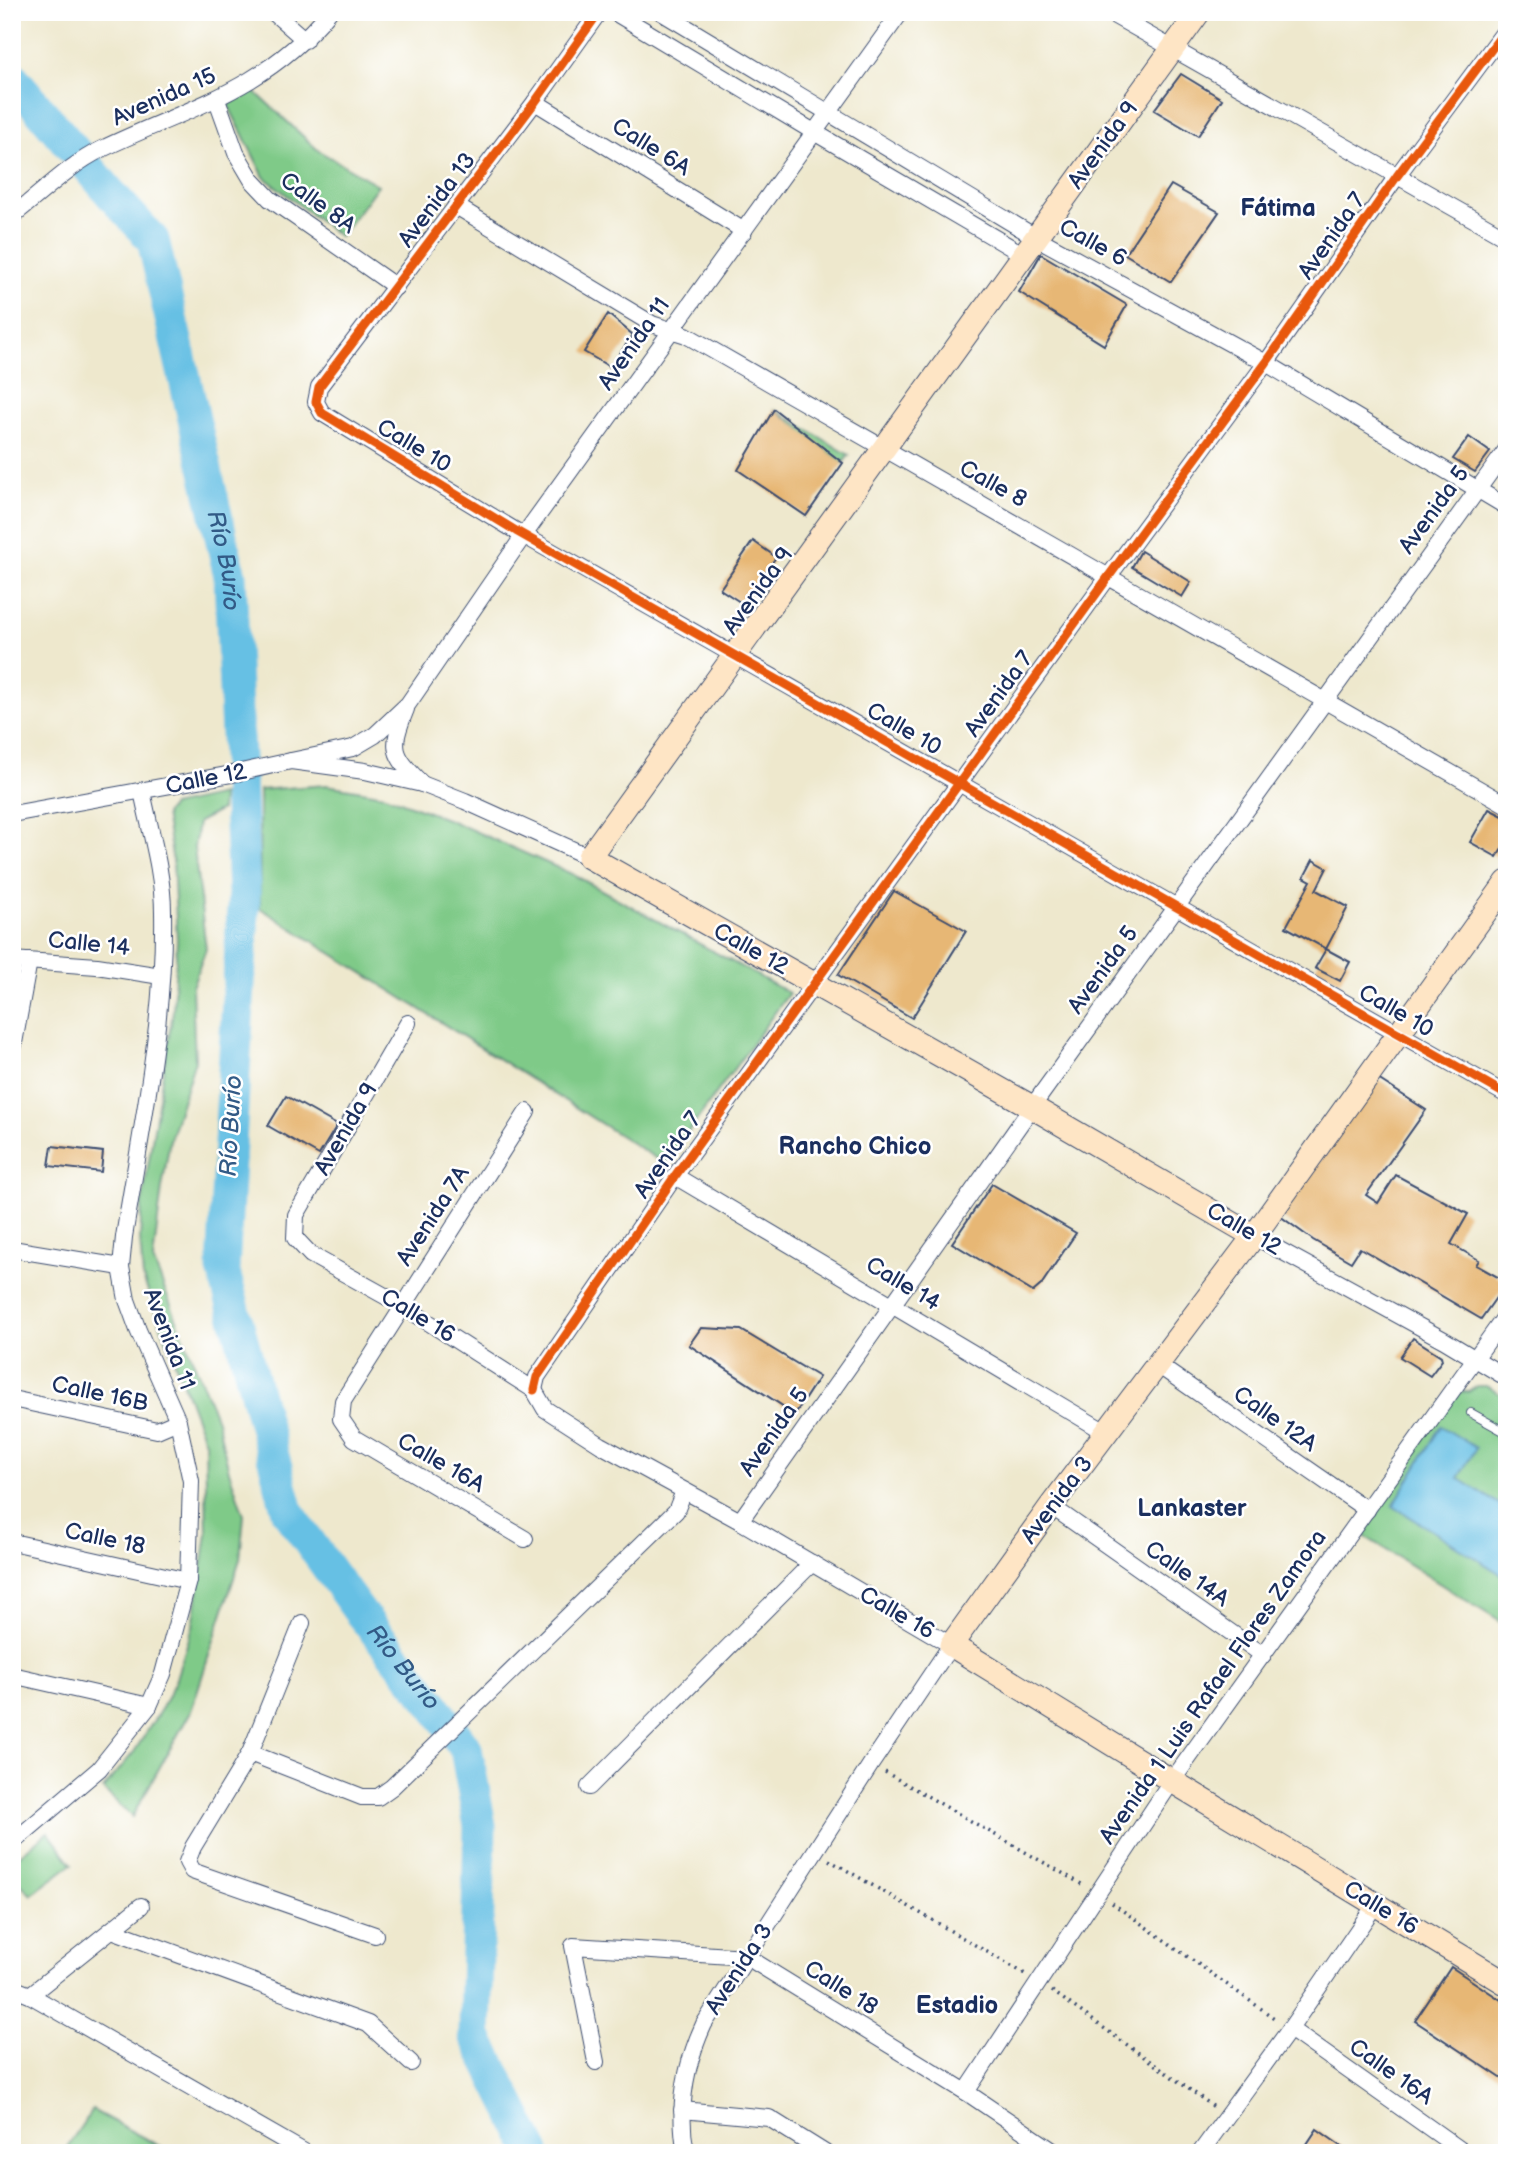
<svg xmlns="http://www.w3.org/2000/svg" width="1519" height="2165" viewBox="0 0 1519 2165" font-family="'Balsamiq Sans',sans-serif">
	<rect width="100%" height="100%" fill="#fff"/>
	<filter id="ink" filterUnits="userSpaceOnUse"><feTurbulence type="fractalNoise" baseFrequency=".0143" numOctaves="2"/><feDisplacementMap in="SourceGraphic" scale="14" xChannelSelector="R" yChannelSelector="G"/><feConvolveMatrix kernelMatrix="1 2 1 2 8 2 1 2 1" color-interpolation-filters="sRGB"/></filter>
	<filter id="wash" filterUnits="userSpaceOnUse"><feTurbulence type="fractalNoise" baseFrequency=".00686" numOctaves="4" result="noise"/><feDisplacementMap in="SourceGraphic" scale="28" xChannelSelector="R" yChannelSelector="G"/><feGaussianBlur stdDeviation="1.57" result="paint"/><feColorMatrix in="noise" values="0 0 0 0 0 0 0 0 0 0 0 0 0 0 0 0 0 1.4 0 .05"/><feComposite in="paint" operator="in"/></filter>
	<g filter="url(#wash)">
		<rect width="100%" height="100%" fill="#eee8cd"/>
		<!-- green -->
		<g fill="#7fca88" stroke="#4d7c73" stroke-width="2">
			<path d="M 252,89 L 319,151 L 378,185 L 340,237 L 264,177 L 228,105 Z"/>
			<path d="M 774,409 L 849,455 L 843,463 Z"/>
			<path d="M 327,785 L 385,795 L 454,822 L 574,875 L 789,993 L 665,1164 L 260,908 L 259,790 Z"/>
			<path d="M 222,795 L 221,810 L 198,822 L 194,848 L 206,949 L 192,987 L 195,1060 L 170,1140 L 162,1188 L 153,1260 L 217,1420 L 229,1471 L 244,1515 L 240,1559 L 191,1711 L 132,1817 L 103,1789 L 134,1752 L 163,1706 L 175,1681 L 193,1626 L 207,1534 L 205,1442 L 143,1278 L 140,1239 L 142,1203 L 173,1011 L 177,940 L 173,862 L 165,814 L 172,806 Z"/>
			<path d="M 1477,1386 L 1486,1386 L 1507,1398 L 1507,1626 L 1361,1534 L 1454,1391 L 1469,1392 Z"/>
			<path d="M 48,1832 L 72,1864 L 31,1895 L 12,1874 L 12,1861 Z"/>
			<path d="M 92,2110 L 172,2153 L 63,2153 Z"/>
		</g>
		<!-- water -->
		<path fill="#66c0e4" stroke="#4078a1" stroke-width="2" d="M 1441,1426 L 1476,1448 L 1458,1478 L 1507,1509 L 1507,1578 L 1393,1506 Z"/>
		<g fill="none" stroke-linecap="round" stroke-linejoin="round">
			<!-- river -->
			<path stroke="#66c0e4" stroke-width="33" id="s1" d="M 12,77 L 111,194 L 153,240 L 230,576 L 244,893 L 223,1269 L 288,1512 L 358,1610 L 431,1701 L 466,1749 L 480,1826 L 475,2035 L 534,2153"/>
		</g>
		<g id="blocks">
			<!-- building -->
			<g fill="#e7b774">
				<path d="M 1181,74 L 1222,99 L 1198,136 L 1154,110 Z"/>
				<path d="M 1171,185 L 1219,212 L 1171,282 L 1125,254 Z"/>
				<path d="M 1041,254 L 1127,305 L 1104,345 L 1019,292 Z"/>
				<path d="M 608,314 L 633,335 L 610,367 L 584,352 Z"/>
				<path d="M 774,409 L 843,463 L 806,516 L 738,470 Z"/>
				<path d="M 1469,437 L 1490,452 L 1475,472 L 1453,459 Z"/>
				<path d="M 753,541 L 776,557 L 743,604 L 720,589 Z"/>
				<path d="M 1141,551 L 1191,582 L 1182,597 L 1132,567 Z"/>
				<path d="M 1489,809 L 1507,818 L 1507,841 L 1497,857 L 1470,842 Z"/>
				<path d="M 1313,860 L 1327,868 L 1316,890 L 1348,907 L 1326,949 L 1286,927 L 1311,881 L 1304,877 Z"/>
				<path d="M 894,891 L 966,931 L 912,1018 L 838,975 Z"/>
				<path d="M 1326,949 L 1350,962 L 1340,981 L 1315,968 Z"/>
				<path d="M 1378,1079 L 1426,1110 L 1366,1195 L 1378,1203 L 1396,1175 L 1468,1214 L 1451,1244 L 1479,1260 L 1476,1265 L 1507,1282 L 1481,1319 L 1360,1248 L 1351,1262 L 1313,1240 L 1280,1216 Z"/>
				<path d="M 286,1096 L 337,1125 L 319,1155 L 268,1126 Z"/>
				<path d="M 52,1146 L 103,1152 L 101,1172 L 49,1166 Z"/>
				<path d="M 992,1184 L 1076,1233 L 1041,1285 L 1033,1292 L 952,1243 Z"/>
				<path d="M 701,1328 L 741,1330 L 819,1377 L 795,1414 L 689,1345 Z"/>
				<path d="M 1413,1338 L 1441,1356 L 1442,1360 L 1430,1376 L 1400,1357 Z"/>
				<path d="M 1451,1967 L 1507,2004 L 1507,2082 L 1415,2021 Z"/>
				<path d="M 1317,2129 L 1351,2153 L 1301,2153 Z"/>
			</g>
		</g>
	</g>
	<g filter="url(#ink)">
		<use href="#blocks" fill-opacity="0" stroke="#3b4b6f" stroke-width="2"/>
		<g fill="none" stroke-linecap="round" stroke-linejoin="round">
			<!-- lane casing -->
			<g stroke="#3b4b6f" stroke-width="10">
				<path id="lane" d="M 1471,1413 L 1507,1433"/>
			</g>
			<!-- street casing -->
			<g stroke="#3b4b6f" stroke-width="18">
				<g id="street">
					<path d="M 273,12 L 305,40"/>
					<path d="M 599,12 L 535,102 L 319,387 L 316,402 L 322,413 L 516,531 L 1507,1095"/>
					<path d="M 614,12 L 814,132 L 1024,255"/>
					<path d="M 661,12 L 1037,238 L 1266,363 L 1507,507"/>
					<path d="M 1108,12 L 1507,238"/>
					<path d="M 217,100 L 236,153 L 252,180 L 270,199 L 396,287"/>
					<path d="M 535,102 L 744,231"/>
					<path d="M 456,206 L 652,324 L 686,335 L 1507,805"/>
					<path d="M 12,216 C 41,194 69,165 102,149 C 189,107 264,91 329,12"/>
					<path d="M 406,709 C 390,749 392,754 422,784"/>
					<path d="M 291,761 L 353,748 L 375,735 L 408,704 L 524,535 L 901,12"/>
					<path d="M 12,814 L 232,774 L 291,761 L 365,771 L 422,784 L 465,801 L 589,857"/>
					<path d="M 12,960 L 97,966 L 161,976"/>
					<path d="M 408,1023 L 296,1215 L 295,1238 L 311,1255 L 403,1306 L 534,1390 L 545,1409 L 601,1445 L 740,1521 L 951,1645 L 871,1764 L 704,2024 C 685,2065 677,2107 686,2153"/>
					<path d="M 12,1054 L 29,961"/>
					<path d="M 675,1176 L 1107,1433"/>
					<path d="M 1254,1236 L 1444,1340 L 1507,1378"/>
					<path d="M 12,1249 L 121,1267"/>
					<path d="M 1158,1365 L 1367,1510"/>
					<path d="M 534,1390 L 537,1377 L 675,1176 L 1109,576 L 1266,363 L 1397,176 L 1507,28"/>
					<path d="M 12,1399 L 157,1430 L 178,1421"/>
					<path d="M 1051,1506 L 1263,1655"/>
					<path d="M 740,1521 L 1032,1107 L 1507,449"/>
					<path d="M 525,1539 L 354,1438 L 341,1419 L 343,1401 L 527,1112"/>
					<path d="M 12,1542 L 188,1581"/>
					<path d="M 12,1675 L 149,1706"/>
					<path d="M 250,1753 L 302,1623"/>
					<path d="M 589,1787 L 812,1563"/>
					<path d="M 12,1843 L 99,1769 L 149,1706 L 163,1674 L 188,1581 L 191,1481 L 178,1421 L 138,1330 L 127,1300 L 121,1267 L 124,1237 C 141,1130 165,1021 163,912 C 163,872 150,831 142,791"/>
					<path d="M 112,1930 L 368,2024 L 411,2063"/>
					<path d="M 375,1935 L 192,1871 L 187,1862 L 193,1847 L 250,1753 L 362,1797 L 378,1797 L 392,1787 L 676,1511 L 684,1491"/>
					<path d="M 12,1988 L 30,1995 L 306,2153"/>
					<path d="M 30,1995 L 141,1906"/>
					<path d="M 1290,2029 L 1465,2153"/>
					<path d="M 596,2062 L 573,1946 L 747,1957 L 966,2092 L 1056,2153"/>
					<path d="M 966,2092 L 1172,1781 L 1507,1314"/>
					<path d="M 682,2110 L 769,2118 L 825,2153"/>
					<path d="M 1200,2153 L 1290,2029 L 1375,1905"/>
				</g>
			</g>
			<!-- secondary casing -->
			<g stroke="#3b4b6f" stroke-width="25">
				<g id="secondary">
					<path d="M 1199,12 L 589,857 L 1032,1107 L 1254,1236"/>
					<path d="M 1507,882 L 1254,1236 L 1051,1506 L 951,1645 L 1172,1781 L 1507,1984"/>
				</g>
			</g>
			<!-- path -->
			<g stroke="#3b4b6f" stroke-width="3.5" stroke-dasharray="2 5" stroke-linecap="butt">
				<path d="M 885,1772 L 1085,1886"/>
				<path d="M 829,1860 L 1025,1974"/>
				<path d="M 1112,1903 L 1277,2020"/>
				<path d="M 1052,1991 L 1214,2107"/>
			</g>
			<!-- lane -->
			<use href="#lane" stroke="#fff" stroke-width="8"/>
			<!-- street -->
			<use href="#street" stroke="#fff" stroke-width="16"/>
			<!-- secondary -->
			<use href="#secondary" stroke="#fee5c5" stroke-width="23"/>
			<!-- cycleway casing -->
			<g stroke="#fff" stroke-width="13">
				<g id="cycleway">
					<path d="M 599,12 L 535,102 L 319,387 L 316,402 L 322,413 L 516,531 L 1507,1095"/>
					<path d="M 534,1390 L 537,1377 L 675,1176 L 1109,576 L 1266,363 L 1397,176 L 1507,28"/>
				</g>
			</g>
			<!-- cycleway -->
			<use href="#cycleway" stroke="#e8590c" stroke-width="9"/>
		</g>
	</g>
	<g text-anchor="middle" dominant-baseline="central" stroke-width="5" stroke-linejoin="round" paint-order="stroke">
		<!-- street labels -->
		<g font-size="23" fill="#1b2f5e" stroke="#fff">
			<text transform="translate(164 97) rotate(-24)">Avenida 15</text>
			<text transform="translate(1103 145) rotate(-54)">Avenida 9</text>
			<text transform="translate(651 147) rotate(32)">Calle 6A</text>
			<text transform="translate(437 200) rotate(-53)">Avenida 13</text>
			<text transform="translate(318 203) rotate(36)">Calle 8A</text>
			<text transform="translate(1332 236) rotate(-55)">Avenida 7</text>
			<text transform="translate(1093 243) rotate(29)">Calle 6</text>
			<text transform="translate(634 344) rotate(-55)">Avenida 11</text>
			<text transform="translate(414 446) rotate(31)">Calle 10</text>
			<text transform="translate(993 484) rotate(29)">Calle 8</text>
			<text transform="translate(1434 510) rotate(-54)">Avenida 5</text>
			<text transform="translate(758 591) rotate(-54)">Avenida 9</text>
			<text transform="translate(999 694) rotate(-54)">Avenida 7</text>
			<text transform="translate(904 729) rotate(30)">Calle 10</text>
			<text transform="translate(206 779) rotate(-11)">Calle 12</text>
			<text transform="translate(89 944) rotate(6)">Calle 14</text>
			<text transform="translate(751 949) rotate(29)">Calle 12</text>
			<text transform="translate(1103 970) rotate(-54)">Avenida 5</text>
			<text transform="translate(1396 1011) rotate(30)">Calle 10</text>
			<text transform="translate(346 1129) rotate(-60)">Avenida 9</text>
			<text transform="translate(668 1155) rotate(-55)">Avenida 7</text>
			<text transform="translate(433 1216) rotate(-57)">Avenida 7A</text>
			<text transform="translate(1244 1229) rotate(30)">Calle 12</text>
			<text transform="translate(903 1284) rotate(31)">Calle 14</text>
			<text transform="translate(418 1316) rotate(31)">Calle 16</text>
			<text transform="translate(169 1339) rotate(69)">Avenida 11</text>
			<text transform="translate(100 1394) rotate(12)">Calle 16B</text>
			<text transform="translate(1275 1419) rotate(35)">Calle 12A</text>
			<text transform="translate(774 1432) rotate(-55)">Avenida 5</text>
			<text transform="translate(441 1463) rotate(30)">Calle 16A</text>
			<text transform="translate(1057 1500) rotate(-53)">Avenida 3</text>
			<text transform="translate(105 1539) rotate(12)">Calle 18</text>
			<text transform="translate(1187 1574) rotate(35)">Calle 14A</text>
			<text transform="translate(897 1613) rotate(30)">Calle 16</text>
			<text transform="translate(1213 1687) rotate(-55)">Avenida 1 Luis Rafael Flores Zamora</text>
			<text transform="translate(1381 1908) rotate(31)">Calle 16</text>
			<text transform="translate(739 1969) rotate(-57)">Avenida 3</text>
			<text transform="translate(841 1988) rotate(32)">Calle 18</text>
			<text transform="translate(1391 2072) rotate(35)">Calle 16A</text>
		</g>
		<!-- neighbourhood labels -->
		<g font-size="24" font-weight="bold" fill="#1b2f5e" stroke="#fff">
			<text x="1278" y="208">Fátima</text>
			<text x="855" y="1146">Rancho Chico</text>
			<text x="1192" y="1508">Lankaster</text>
			<text x="957" y="2005">Estadio</text>
		</g>
		<!-- water labels -->
		<g font-size="24" font-style="italic" fill="#325a86" stroke="#fff">
			<text stroke="none"><textPath href="#s1" startOffset="544">Río Burío</textPath></text>
			<text transform="translate(231 1126) rotate(-87)">Río Burío</text>
			<text stroke="none"><textPath href="#s1" startOffset="1699">Río Burío</textPath></text>
		</g>
	</g>
	<!-- margin -->
	<rect width="1519" height="2165" fill="none" stroke="#fff" stroke-width="42"/>
</svg>
